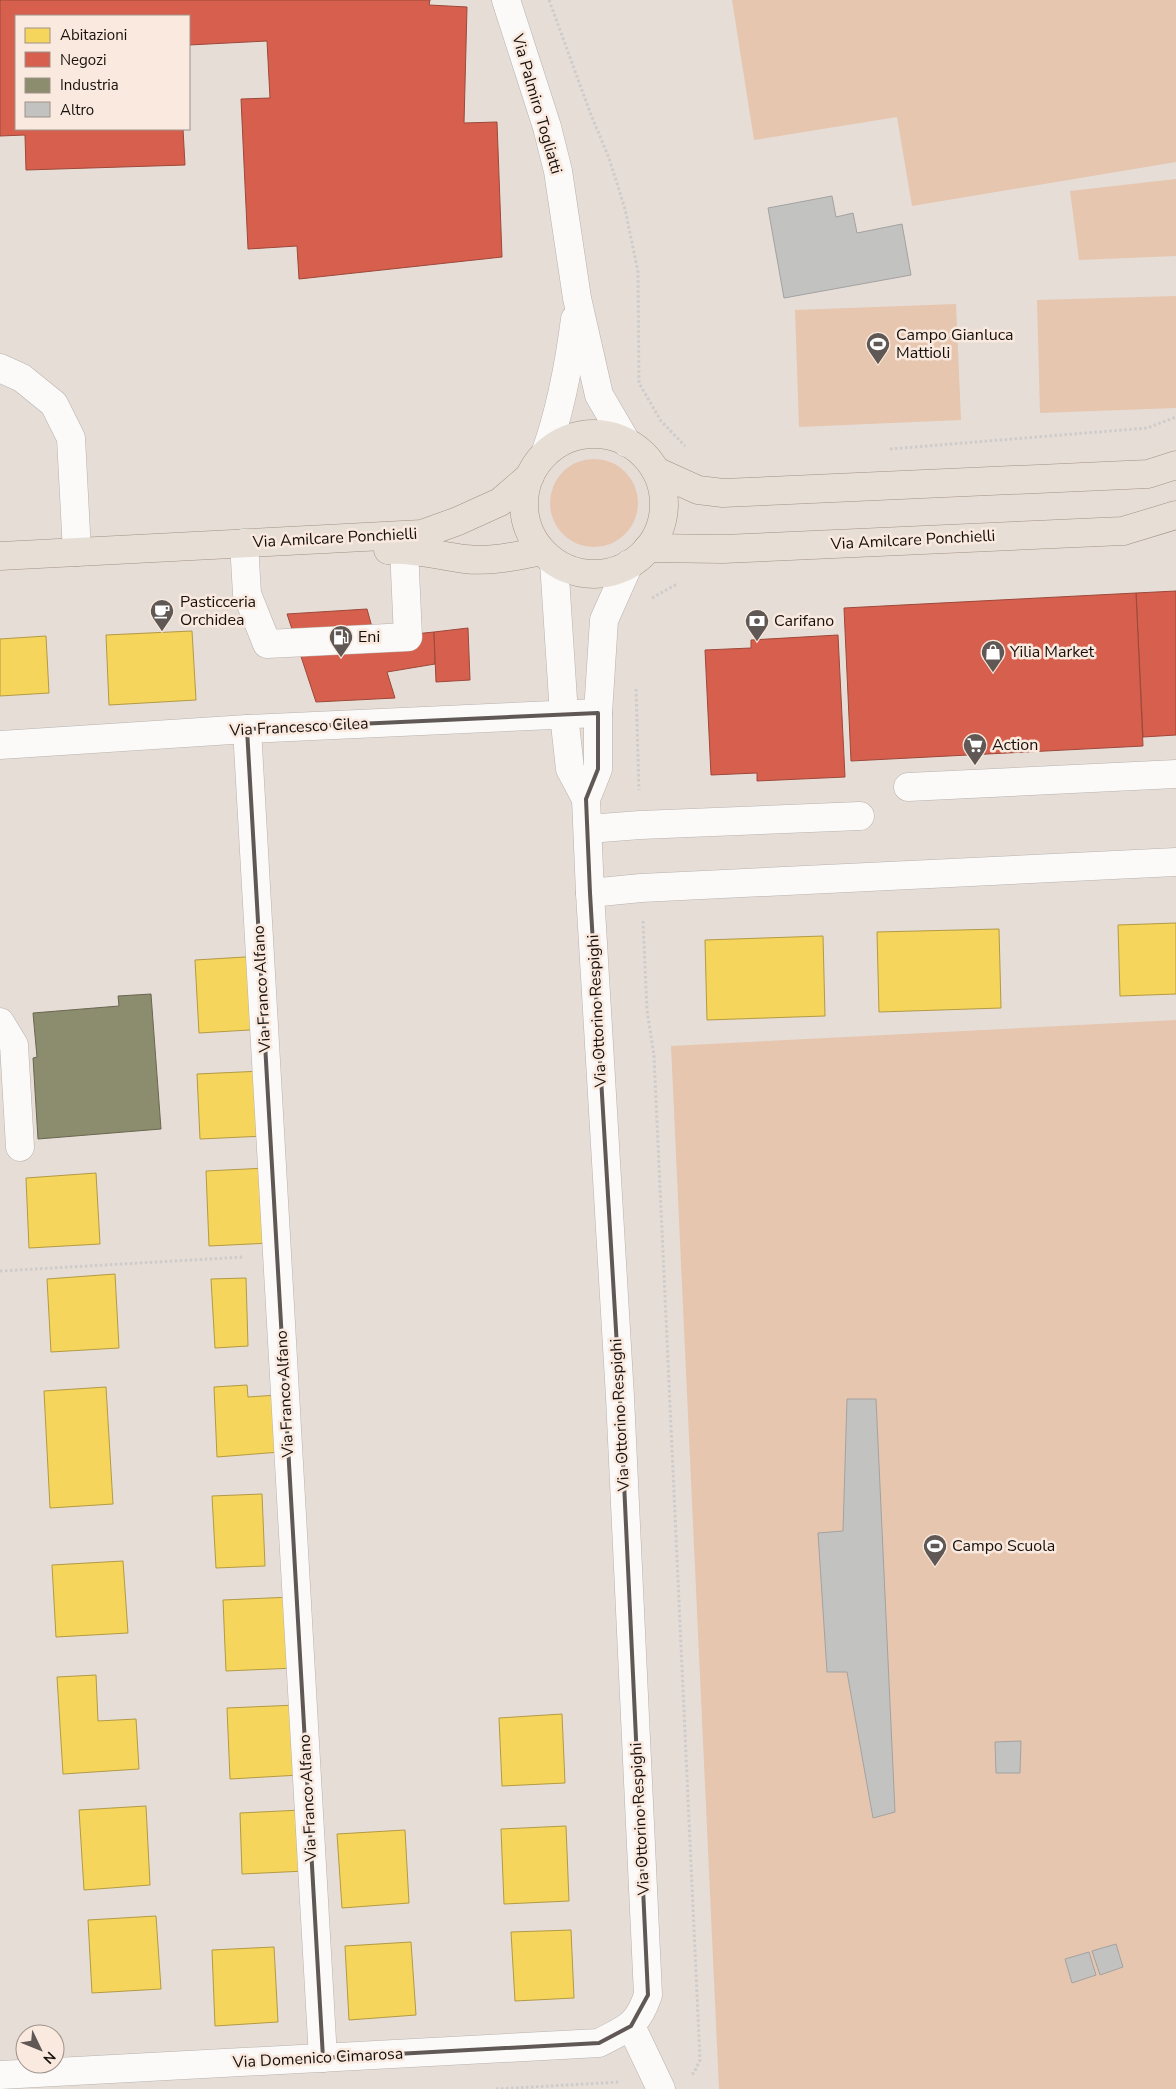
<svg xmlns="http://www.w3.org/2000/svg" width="1176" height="2089" viewBox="0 0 1176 2089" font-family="'Nunito Sans',sans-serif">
	<rect width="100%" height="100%" fill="#e6ddd7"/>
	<!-- green -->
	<g fill="#e6c6af">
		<path d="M 732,0 L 1176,0 L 1176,162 L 912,206 L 897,117 L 754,140 Z"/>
		<path d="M 1176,179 L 1176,256 L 1079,260 L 1070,191 Z"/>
		<path d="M 1176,296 L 1176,408 L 1040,413 L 1037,300 Z"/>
		<path d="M 956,304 L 961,420 L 799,427 L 795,310 Z"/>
		<circle cx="594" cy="503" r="44"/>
		<path d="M 1176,1020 L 1176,2089 L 719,2089 L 671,1046 Z"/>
	</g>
	<!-- homes -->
	<g fill="#f6d55c" stroke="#b39a44">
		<path d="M 192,631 L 196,700 L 109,705 L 106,635 Z"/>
		<path d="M 46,636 L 49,693 L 0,696 L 0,639 Z"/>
		<path d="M 1176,923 L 1176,994 L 1120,996 L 1118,925 Z"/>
		<path d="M 999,929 L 1001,1008 L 879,1012 L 877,932 Z"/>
		<path d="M 823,936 L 825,1016 L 707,1020 L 705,940 Z"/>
		<path d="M 262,956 L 266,1029 L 199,1033 L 195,960 Z"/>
		<path d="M 263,1071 L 265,1136 L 200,1139 L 197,1074 Z"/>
		<path d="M 267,1168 L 271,1243 L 209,1246 L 206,1171 Z"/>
		<path d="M 96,1173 L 100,1244 L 29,1248 L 26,1178 Z"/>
		<path d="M 115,1274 L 119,1348 L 51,1352 L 47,1279 Z"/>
		<path d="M 246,1278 L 248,1346 L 215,1348 L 211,1279 Z"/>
		<path d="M 247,1385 L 248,1397 L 278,1395 L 280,1452 L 217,1457 L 214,1387 Z"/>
		<path d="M 106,1387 L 113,1504 L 50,1508 L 44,1391 Z"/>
		<path d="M 262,1494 L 265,1566 L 216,1568 L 212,1496 Z"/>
		<path d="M 123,1561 L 128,1633 L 56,1637 L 52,1565 Z"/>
		<path d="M 292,1597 L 295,1668 L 226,1671 L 223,1600 Z"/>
		<path d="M 96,1675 L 98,1721 L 136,1719 L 139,1769 L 63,1774 L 57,1677 Z"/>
		<path d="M 297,1705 L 300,1775 L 230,1779 L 227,1708 Z"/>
		<path d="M 562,1714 L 565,1783 L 502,1786 L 499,1718 Z"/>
		<path d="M 146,1806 L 150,1885 L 84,1890 L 79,1810 Z"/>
		<path d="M 302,1810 L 305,1871 L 242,1874 L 240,1813 Z"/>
		<path d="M 566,1826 L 569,1901 L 504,1904 L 501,1829 Z"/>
		<path d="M 405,1830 L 409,1903 L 342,1908 L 337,1834 Z"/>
		<path d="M 156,1916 L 161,1989 L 92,1993 L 88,1920 Z"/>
		<path d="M 571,1930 L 574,1998 L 515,2001 L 511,1932 Z"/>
		<path d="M 411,1942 L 416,2015 L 349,2020 L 345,1946 Z"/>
		<path d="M 274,1947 L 278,2022 L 215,2026 L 212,1950 Z"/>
	</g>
	<!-- shops -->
	<g fill="#d6604d" stroke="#9d483a">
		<path d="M 0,0 L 430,0 L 429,5 L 467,7 L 464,123 L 497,122 L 502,257 L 299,279 L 297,246 L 248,249 L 241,99 L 270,98 L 267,41 L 189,45 L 189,16 L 16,16 L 16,129 L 183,129 L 185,165 L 26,170 L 25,135 L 0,136 Z"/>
		<path d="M 1176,591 L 1176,735 L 1143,737 L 1136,593 Z"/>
		<path d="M 1136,593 L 1143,746 L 851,761 L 844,608 Z"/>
		<path d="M 367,609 L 375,638 L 434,632 L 435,664 L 387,672 L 395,698 L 316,702 L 287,614 Z"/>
		<path d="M 468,628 L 470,680 L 436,682 L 434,632 Z"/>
		<path d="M 838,635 L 845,777 L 757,781 L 757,773 L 711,775 L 705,650 L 751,648 L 751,640 Z"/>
	</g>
	<!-- industry -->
	<path fill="#8c8c6e" stroke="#696751" d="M 151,994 L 161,1129 L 38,1139 L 33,1058 L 37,1057 L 33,1013 L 119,1006 L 118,996 Z"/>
	<!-- building -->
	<g fill="#c2c2c0" stroke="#a3a2a1">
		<path d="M 832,196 L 836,217 L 853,213 L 857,233 L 902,224 L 911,275 L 784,298 L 768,208 Z"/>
		<path d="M 847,1399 L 876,1399 L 895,1812 L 873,1818 L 847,1672 L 827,1672 L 818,1533 L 843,1531 Z"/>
		<path d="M 1021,1741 L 1020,1773 L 996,1773 L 995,1742 Z"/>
		<path d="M 1116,1944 L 1123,1967 L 1100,1975 L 1092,1951 Z"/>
		<path d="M 1089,1952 L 1096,1975 L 1072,1983 L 1065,1959 Z"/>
	</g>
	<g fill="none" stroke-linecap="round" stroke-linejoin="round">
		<!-- minor casing -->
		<g stroke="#b8b1ac" stroke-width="29">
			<g id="minor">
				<path d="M 506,0 L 547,127 L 558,171 L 577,298 L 599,395 L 627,443"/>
				<path d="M 0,368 L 22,378 L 54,404 L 71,438 L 77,552"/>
				<path d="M 545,454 C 561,409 569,366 575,319"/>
				<path d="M 244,543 L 247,594 L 267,644 L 408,637 L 404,549"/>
				<path d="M 554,562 L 564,715 L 570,769 L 586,799"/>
				<path d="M 247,729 L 323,2058"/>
				<path d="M 0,745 L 247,729 L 598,713"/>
				<path d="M 908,787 L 1176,774"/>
				<path d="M 588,829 L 640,825 L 860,816"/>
				<path d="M 590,893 L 641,888 L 1176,862"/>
				<path d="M 0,1022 L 14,1045 L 20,1147"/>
				<path d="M 631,2026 L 661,2089"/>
				<path d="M 0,2075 L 599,2043 C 627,2028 637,2027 648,1995 L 620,1397 L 590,893 L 586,799 L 598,769 L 598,713 L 604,620 L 629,564"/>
			</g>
		</g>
		<!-- major casing -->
		<g stroke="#a29283" stroke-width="29">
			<g id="major">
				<circle cx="594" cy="504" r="70"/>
				<path d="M 656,471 L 698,490 L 723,493 L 1148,474 L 1176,465"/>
				<path d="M 648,548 L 723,549 L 1123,531 L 1176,515"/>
				<path d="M 388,550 C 414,548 439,556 465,559 C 490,562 517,556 542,551"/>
				<path d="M 0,556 L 422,534 L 458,521 L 500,502 L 530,476"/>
			</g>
		</g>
		<!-- path -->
		<g stroke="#ceccca" stroke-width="3" stroke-dasharray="2.5 2.5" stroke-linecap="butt">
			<path d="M 549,0 L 591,115 L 609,158 L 625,209 L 638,272 L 639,383 L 661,421 L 685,446"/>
			<path d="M 890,449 L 1147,428 L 1176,417"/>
			<path d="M 652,598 L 677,584"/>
			<path d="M 636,689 L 639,790"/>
			<path d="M 643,921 L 647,1010 L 654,1056 L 700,2060 L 694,2073 L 690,2075"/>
			<path d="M 0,1271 L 244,1257"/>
			<path d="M 496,2089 L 620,2082"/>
		</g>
		<!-- minor -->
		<use href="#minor" stroke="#fbfaf9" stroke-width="28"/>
		<!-- major -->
		<use href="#major" stroke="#e7ded6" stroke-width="28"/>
	</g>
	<!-- marked area -->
	<path fill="none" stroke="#5f5854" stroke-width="4" stroke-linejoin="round" d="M 598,713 L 598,769 L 586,799 L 590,893 L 620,1397 L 648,1995 L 631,2026 L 599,2043 L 323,2058 L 247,729 Z"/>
	<!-- icons -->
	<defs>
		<g id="stadium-pin" transform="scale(1.25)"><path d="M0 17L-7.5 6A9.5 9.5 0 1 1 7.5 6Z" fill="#5f5854" stroke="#fae9de"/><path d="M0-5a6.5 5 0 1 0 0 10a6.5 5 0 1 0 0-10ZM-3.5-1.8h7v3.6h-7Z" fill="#fff"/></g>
		<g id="cafe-pin" transform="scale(1.25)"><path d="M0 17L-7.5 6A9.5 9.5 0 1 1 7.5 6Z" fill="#5f5854" stroke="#fae9de"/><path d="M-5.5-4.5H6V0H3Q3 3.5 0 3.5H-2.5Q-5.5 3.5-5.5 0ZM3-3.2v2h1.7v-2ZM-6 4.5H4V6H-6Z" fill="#fff"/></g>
		<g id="bank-pin" transform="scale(1.25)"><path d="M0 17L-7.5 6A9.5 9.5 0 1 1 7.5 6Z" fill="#5f5854" stroke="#fae9de"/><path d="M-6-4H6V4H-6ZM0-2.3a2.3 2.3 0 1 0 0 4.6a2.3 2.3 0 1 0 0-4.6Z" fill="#fff"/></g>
		<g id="fuel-pin" transform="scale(1.25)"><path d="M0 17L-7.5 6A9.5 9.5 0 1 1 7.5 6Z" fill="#5f5854" stroke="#fae9de"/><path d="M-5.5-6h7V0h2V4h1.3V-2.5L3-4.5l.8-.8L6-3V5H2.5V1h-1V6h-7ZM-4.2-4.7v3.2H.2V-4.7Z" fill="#fff"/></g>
		<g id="shop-pin" transform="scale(1.25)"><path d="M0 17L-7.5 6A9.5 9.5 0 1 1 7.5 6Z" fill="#5f5854" stroke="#fae9de"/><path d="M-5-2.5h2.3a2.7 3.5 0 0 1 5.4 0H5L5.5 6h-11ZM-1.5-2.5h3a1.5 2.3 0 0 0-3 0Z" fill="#fff"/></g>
		<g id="supermarket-pin" transform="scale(1.25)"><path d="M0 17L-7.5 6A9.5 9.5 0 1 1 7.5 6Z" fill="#5f5854" stroke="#fae9de"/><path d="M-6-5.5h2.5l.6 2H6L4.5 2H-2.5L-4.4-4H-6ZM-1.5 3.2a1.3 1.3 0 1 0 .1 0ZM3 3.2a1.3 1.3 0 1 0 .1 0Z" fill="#fff"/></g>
	</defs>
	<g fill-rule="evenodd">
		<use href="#stadium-pin" x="878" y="344"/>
		<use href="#cafe-pin" x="162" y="611"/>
		<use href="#bank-pin" x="757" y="621"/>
		<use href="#fuel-pin" x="341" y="637"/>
		<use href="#shop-pin" x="993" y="652"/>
		<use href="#supermarket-pin" x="975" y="745"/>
		<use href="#stadium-pin" x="935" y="1546"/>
	</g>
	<g text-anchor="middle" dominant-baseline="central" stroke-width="5" stroke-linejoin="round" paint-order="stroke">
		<!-- street labels -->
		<g font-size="16" fill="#17110d" stroke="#fae9de">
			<text transform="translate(537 104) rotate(74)">Via Palmiro Togliatti</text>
			<text transform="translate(335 538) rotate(-3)">Via Amilcare Ponchielli</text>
			<text transform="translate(913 540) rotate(-3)">Via Amilcare Ponchielli</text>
			<text transform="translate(299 727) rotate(-3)">Via Francesco Cilea</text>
			<text transform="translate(262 989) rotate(-93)">Via Franco Alfano</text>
			<text transform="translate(597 1011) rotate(-93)">Via Ottorino Respighi</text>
			<text transform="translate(285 1394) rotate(-93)">Via Franco Alfano</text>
			<text transform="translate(620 1415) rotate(-93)">Via Ottorino Respighi</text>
			<text transform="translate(308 1798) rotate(-93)">Via Franco Alfano</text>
			<text transform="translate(640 1819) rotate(-93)">Via Ottorino Respighi</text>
			<text transform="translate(318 2058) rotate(-3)">Via Domenico Cimarosa</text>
		</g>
		<!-- poi labels -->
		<g font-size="16" fill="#17110d" stroke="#fae9de" text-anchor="start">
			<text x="896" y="335">Campo Gianluca<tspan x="896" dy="18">Mattioli</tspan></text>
			<text x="180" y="602">Pasticceria<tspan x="180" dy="18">Orchidea</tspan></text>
			<text x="774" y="621">Carifano</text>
			<text x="358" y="637">Eni</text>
			<text x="1010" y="652">Yilia Market</text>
			<text x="992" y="745">Action</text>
			<text x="952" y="1546">Campo Scuola</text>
		</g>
	</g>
	<!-- legend -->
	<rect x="15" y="15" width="175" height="115" fill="#fae9de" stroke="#9f938a"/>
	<rect x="25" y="28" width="25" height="15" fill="#f6d55c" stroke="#9f938a"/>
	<text x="60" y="40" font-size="15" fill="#17110d">Abitazioni</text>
	<rect x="25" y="52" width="25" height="15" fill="#d6604d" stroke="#9f938a"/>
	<text x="60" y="65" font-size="15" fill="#17110d">Negozi</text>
	<rect x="25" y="78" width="25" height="15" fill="#8c8c6e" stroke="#9f938a"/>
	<text x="60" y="90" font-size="15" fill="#17110d">Industria</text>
	<rect x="25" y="102" width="25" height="15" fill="#c2c2c0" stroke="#9f938a"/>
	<text x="60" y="115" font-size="15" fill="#17110d">Altro</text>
	<!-- north arrow -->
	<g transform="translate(40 2049) rotate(133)"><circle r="24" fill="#fae9de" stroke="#9f938a"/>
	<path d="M0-4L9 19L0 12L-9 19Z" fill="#5f5854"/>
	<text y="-8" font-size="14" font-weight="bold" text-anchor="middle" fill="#17110d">N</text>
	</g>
</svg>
